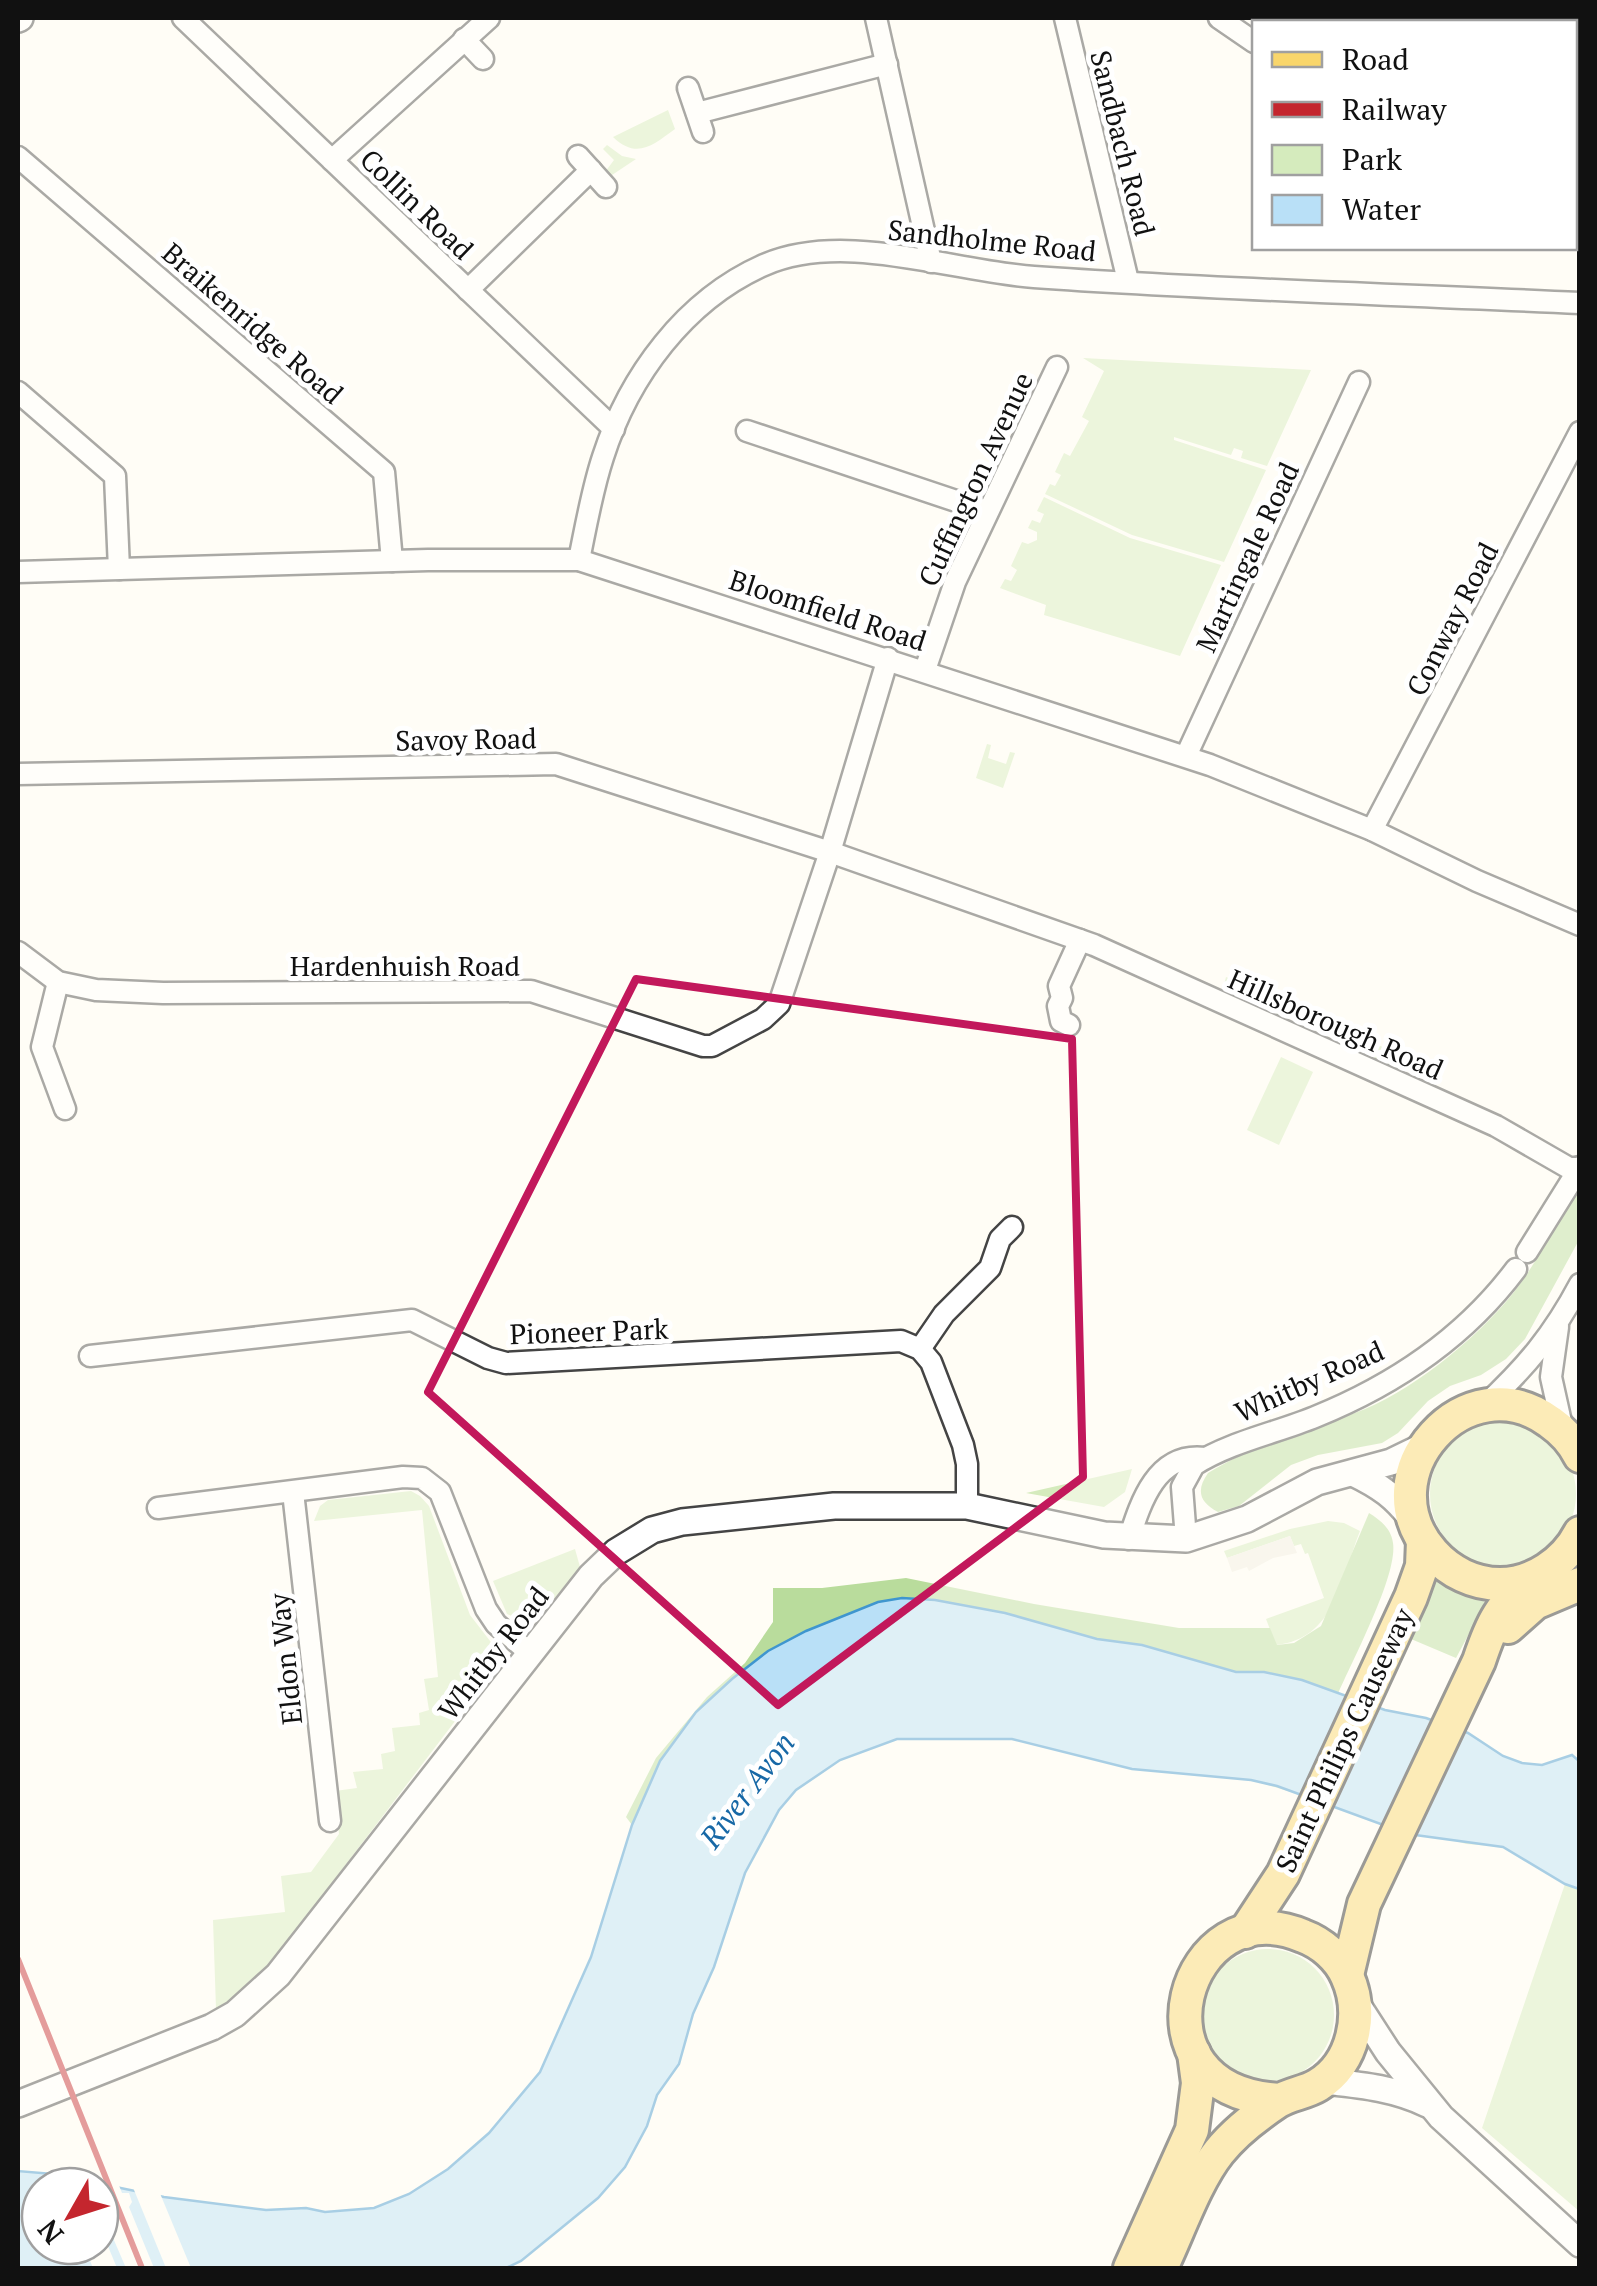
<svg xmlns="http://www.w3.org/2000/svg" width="1597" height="2286" viewBox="0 0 1597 2286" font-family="'PT Serif',serif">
	<rect width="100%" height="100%" fill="#fffdf5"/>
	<!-- green -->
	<g fill="#d5ebbd">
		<path d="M 668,110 L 675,129 C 653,145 637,160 613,137 Z"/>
		<path d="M 607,145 L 622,156 L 636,159 L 609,177 L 605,172 L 614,160 L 603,149 Z"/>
		<path d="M 1083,358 L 1311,370 L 1267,466 L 1241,458 L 1243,451 L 1234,448 L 1231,455 L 1174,437 L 1174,440 L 1266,470 L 1224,562 L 1132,535 L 1045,494 L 1050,484 L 1055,486 L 1061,475 L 1055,472 L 1064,453 L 1070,456 L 1089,421 L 1082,417 L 1104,371 Z"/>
		<path d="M 1044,497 L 1130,538 L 1221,565 L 1180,656 L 1044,615 L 1046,605 L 1000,588 L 1005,579 L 1011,581 L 1017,570 L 1011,566 L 1022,542 L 1028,544 L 1037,540 L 1037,532 L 1028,528 L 1032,520 L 1040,523 L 1044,514 L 1037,511 Z"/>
		<path d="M 987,744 L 991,745 L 988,758 L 1006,764 L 1010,752 L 1015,753 L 1003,788 L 976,778 Z"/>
		<path d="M 1226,977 L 1407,1058 L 1399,1073 L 1342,1046 L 1337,1033 L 1291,1014 L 1282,1019 L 1222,992 Z"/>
		<path d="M 1281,1057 L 1313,1072 L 1279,1145 L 1247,1130 Z"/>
		<circle cx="1503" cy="1494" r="73"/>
		<path d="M 1132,1469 L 1125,1492 L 1104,1507 L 1026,1493 Z"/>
		<path d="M 411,1491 L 420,1496 L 429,1506 L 470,1615 L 497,1650 L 497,1666 L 261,1976 L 241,1994 L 216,2009 L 213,1920 L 285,1912 L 281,1876 L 311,1872 L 339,1834 L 335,1791 L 357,1788 L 353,1772 L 383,1769 L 381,1754 L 395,1751 L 392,1728 L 420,1725 L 419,1713 L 429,1710 L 424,1679 L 438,1677 L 422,1510 L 314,1521 L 320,1506 L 328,1500 Z"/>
		<path d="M 1328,1521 L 1344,1523 L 1360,1531 C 1341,1579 1335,1639 1276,1645 L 1266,1619 L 1324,1598 L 1308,1553 L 1305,1554 L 1301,1544 L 1294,1546 L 1290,1536 L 1227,1558 L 1224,1551 L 1290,1529 Z"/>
		<path d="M 575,1549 L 580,1567 L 542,1614 L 525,1621 L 507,1614 L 493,1581 Z"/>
		<path d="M 853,1702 L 1579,1837 L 1579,2211 L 1482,2128 L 1565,1884 L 1503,1847 L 1466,1844 L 1251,1780 L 1132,1769 L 1012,1739 L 897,1739 L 840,1760 L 796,1790 L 779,1810 L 745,1873 L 714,1967 L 693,2014 L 679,2064 L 657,2095 L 647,2126 L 625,2167 L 598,2198 L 521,2261 L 506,2268 L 463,2268 L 686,1900 Z"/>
		<circle cx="1268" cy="2015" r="66"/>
	</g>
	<!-- forest -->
	<g fill="#b9dc9c">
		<path d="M 1579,1185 L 1579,1240 L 1525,1339 L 1506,1359 L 1481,1375 L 1450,1386 L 1428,1401 L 1398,1433 L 1382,1443 L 1318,1455 L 1291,1465 L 1239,1506 L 1218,1512 C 1199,1502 1196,1490 1208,1473 C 1256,1443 1313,1430 1365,1409 C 1418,1387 1487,1330 1520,1284 C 1542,1253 1560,1218 1579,1185 Z"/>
		<path d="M 1369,1513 C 1380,1520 1391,1528 1393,1543 C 1398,1575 1352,1661 1338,1694 L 1302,1680 L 1264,1672 L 1236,1672 L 1142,1645 L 1097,1639 L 1005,1613 L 935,1600 L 902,1598 L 878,1602 L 806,1631 L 768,1651 L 732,1679 L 696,1712 L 660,1760 L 632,1825 L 626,1817 L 656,1758 L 707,1697 L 745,1663 L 773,1622 L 773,1588 L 822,1588 L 906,1578 L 1034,1604 L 1179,1628 L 1270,1628 L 1277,1645 L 1294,1643 L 1321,1626 Z"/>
		<path d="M 1436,1578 L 1460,1594 L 1486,1602 L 1456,1658 L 1411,1639 Z"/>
	</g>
	<!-- plaza -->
	<path fill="#f1ede2" d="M 1290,1536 L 1297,1553 L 1273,1558 L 1249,1571 L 1247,1567 L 1232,1572 L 1227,1558 Z"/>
	<!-- water -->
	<path fill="#b9e0f7" stroke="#3f96cf" stroke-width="2.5" fill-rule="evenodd" d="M 902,1598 L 935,1600 L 1005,1613 L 1097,1639 L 1142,1645 L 1236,1672 L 1264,1672 L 1302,1680 L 1385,1710 L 1426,1718 L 1468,1733 L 1503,1756 L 1522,1763 L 1542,1765 L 1572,1755 L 1579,1761 L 1579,1889 L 1565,1884 L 1503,1847 L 1408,1834 L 1277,1786 L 1251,1780 L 1132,1769 L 1012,1739 L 897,1739 L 840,1760 L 796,1790 L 779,1810 L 745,1873 L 714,1967 L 693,2014 L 679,2064 L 657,2095 L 647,2126 L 625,2167 L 598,2198 L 521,2261 L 506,2268 L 18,2268 L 18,2171 L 53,2174 L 164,2197 L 266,2210 L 306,2208 L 325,2212 L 374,2208 L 409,2194 L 448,2169 L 489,2133 L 540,2072 L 591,1957 L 632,1825 L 660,1761 L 696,1712 L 732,1679 L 768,1651 L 806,1631 L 878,1602 ZM 40,2186 L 100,2186 L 100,2246 L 40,2246 Z"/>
	<!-- pier -->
	<g fill="#fffdf5">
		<path d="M 87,2176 L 118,2183 L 122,2193 L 129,2193 L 132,2202 L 129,2207 L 154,2268 L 126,2268 L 104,2217 L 100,2216 L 100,2186 L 91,2186 Z"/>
		<path d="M 132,2185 L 159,2191 L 191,2268 L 166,2268 Z"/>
		<path d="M 100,2227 L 117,2268 L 93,2268 L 84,2246 L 100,2246 Z"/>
	</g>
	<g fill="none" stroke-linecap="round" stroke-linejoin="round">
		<!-- minor casing -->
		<g stroke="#444" stroke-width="25">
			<g id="minor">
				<path d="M 183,18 L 614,429"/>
				<path d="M 876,18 L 931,262"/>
				<path d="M 1065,18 L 1128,281"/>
				<path d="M 1219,18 L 1254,42"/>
				<path d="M 1422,22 L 1422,18"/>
				<path d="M 464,39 L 483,59"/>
				<path d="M 688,88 L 703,132"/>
				<path d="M 697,113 L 887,64"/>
				<path d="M 578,156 L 606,187"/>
				<path d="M 18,157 L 384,472 L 392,561"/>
				<path d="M 332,160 L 489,18"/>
				<path d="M 1574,230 L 1580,232"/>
				<path d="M 468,290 L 591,170"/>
				<path d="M 18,392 L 115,476 L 119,569"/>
				<path d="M 747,431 L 986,511"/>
				<path d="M 579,560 C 586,526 592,490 603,457 C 629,376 685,300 764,265 C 844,230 950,271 1034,277 C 1215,290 1398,294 1580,303"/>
				<path d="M 18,572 L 428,560 L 579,560 L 1210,765 L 1372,830 L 1477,881 L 1580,925"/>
				<path d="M 925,670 L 955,582 L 1057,367"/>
				<path d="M 1186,756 L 1359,382"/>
				<path d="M 18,774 L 556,764 L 830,852 L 1094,945 L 1496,1126 L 1569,1168 L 1577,1168"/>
				<path d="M 1372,830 L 1580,432"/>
				<path d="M 18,952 L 58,982 L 96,990 L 163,993 L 531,991 L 703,1046 L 712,1046 L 763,1019 L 779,1004 L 830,852 L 888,658"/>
				<path d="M 58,982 L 42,1047 L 65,1109"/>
				<path d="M 1069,1025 L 1061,1021 L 1058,1006 L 1062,998 L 1059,986 L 1080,940"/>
				<path d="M 1527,1252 L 1580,1167"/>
				<path d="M 1558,1327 L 1551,1377 L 1563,1431"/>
				<path d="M 920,1349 L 944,1314 L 990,1268 L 1000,1239 L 1012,1227"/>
				<path d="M 90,1356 L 412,1320 L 488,1358 L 506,1363 L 901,1341 L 920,1349 L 931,1362 L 963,1445 L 967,1464 L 967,1506"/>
				<path d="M 1484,1406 C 1526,1367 1553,1335 1580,1284"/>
				<path d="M 293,1492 L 330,1821"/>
				<path d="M 158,1508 L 403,1477 L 422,1478 L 440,1492 L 486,1609 L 496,1624 L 531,1654"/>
				<path d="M 1129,1539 C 1141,1501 1157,1452 1205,1458"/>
				<path d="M 1186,1539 L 1182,1487 L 1194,1465 C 1230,1442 1276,1433 1315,1417 C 1394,1385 1465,1337 1516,1269"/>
			</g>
		</g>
		<!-- tertiary casing -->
		<g stroke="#444" stroke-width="30">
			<g id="tertiary">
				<path d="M 18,19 L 20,18"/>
				<path d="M 1353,1473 C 1380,1486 1396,1497 1414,1522"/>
				<path d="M 1355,2001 L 1388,2052 L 1441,2117 L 1580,2244"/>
				<path d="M 1324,2081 C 1360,2085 1394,2088 1427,2104"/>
				<path d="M 18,2104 L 212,2027 L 235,2014 L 278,1975 L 591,1576 L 616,1552 L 652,1530 L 682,1522 L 834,1506 L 967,1506 L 1104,1535 L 1186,1539 L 1247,1519 L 1317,1482 L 1391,1462 L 1424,1446"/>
			</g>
		</g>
		<!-- primary casing -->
		<g stroke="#222" stroke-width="38">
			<g id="primary">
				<path d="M 1580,1456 C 1573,1442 1563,1431 1550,1422 C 1467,1360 1363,1475 1433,1553 C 1450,1572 1474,1584 1500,1584 C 1533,1584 1565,1562 1580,1533"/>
				<path d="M 1508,1627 L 1535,1603 L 1580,1584"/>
				<path d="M 1245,1932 L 1283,1874 L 1411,1597 L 1422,1566 L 1423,1541"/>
				<path d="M 1347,1975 L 1364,1904 L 1479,1661 C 1493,1619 1500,1608 1532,1578"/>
				<path d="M 1130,2268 L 1192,2130 L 1198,2083 L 1194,2053"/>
				<path d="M 1161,2268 C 1178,2233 1195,2182 1219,2152 C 1234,2133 1256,2116 1277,2102 C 1289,2094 1305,2093 1318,2085 C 1354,2063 1364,2013 1347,1976 C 1339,1958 1322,1943 1303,1936 C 1184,1885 1122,2092 1280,2100"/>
			</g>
		</g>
		<!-- minor -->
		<use href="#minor" stroke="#fff" stroke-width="20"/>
		<!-- tertiary -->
		<use href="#tertiary" stroke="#fff" stroke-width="25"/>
		<!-- primary -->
		<use href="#primary" stroke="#f9d66b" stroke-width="32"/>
		<!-- rail -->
		<path stroke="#c4262e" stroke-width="6" d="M 18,1959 L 142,2268"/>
	</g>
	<!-- marked area -->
	<path d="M0 0H1597V2286H0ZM 636,979 L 1072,1039 L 1083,1477 L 778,1705 L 428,1392 Z" fill="#fffdf5" fill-opacity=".55" fill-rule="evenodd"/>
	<path fill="none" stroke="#c2185b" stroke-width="8" stroke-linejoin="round" d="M 636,979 L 1072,1039 L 1083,1477 L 778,1705 L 428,1392 Z"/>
	<g text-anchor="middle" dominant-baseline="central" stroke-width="10" stroke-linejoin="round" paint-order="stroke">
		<!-- street labels -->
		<g font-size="28" fill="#111" stroke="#fff">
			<text transform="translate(1123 143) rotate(76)">Sandbach Road</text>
			<text transform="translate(417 204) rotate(44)">Collin Road</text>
			<text transform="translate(992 240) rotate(6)">Sandholme Road</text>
			<text transform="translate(253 323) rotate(41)">Braikenridge Road</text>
			<text transform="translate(975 479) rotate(-65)">Cuffington Avenue</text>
			<text transform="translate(1247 557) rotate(-65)">Martingale Road</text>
			<text transform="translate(828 610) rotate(18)">Bloomfield Road</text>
			<text transform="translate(1452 619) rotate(-63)">Conway Road</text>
			<text transform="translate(466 739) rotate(-1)">Savoy Road</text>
			<text x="405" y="965">Hardenhuish Road</text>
			<text transform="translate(1336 1024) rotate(24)">Hillsborough Road</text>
			<text transform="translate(589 1331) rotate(-2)">Pioneer Park</text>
			<text transform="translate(1309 1381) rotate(-24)">Whitby Road</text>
			<text transform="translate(493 1653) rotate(-52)">Whitby Road</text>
			<text transform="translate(285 1659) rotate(-96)">Eldon Way</text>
			<text transform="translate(1344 1740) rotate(-65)">Saint Philips Causeway</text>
		</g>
		<!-- water labels -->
		<g font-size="30" font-style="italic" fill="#1768a6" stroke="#fff">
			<text transform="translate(747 1790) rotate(-53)">River Avon</text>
		</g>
	</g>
	<!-- border -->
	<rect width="1597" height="2286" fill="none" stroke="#111111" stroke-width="40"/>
	<!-- legend -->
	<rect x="1252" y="20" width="325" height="230" fill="#ffffff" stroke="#a0a0a0" stroke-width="2.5"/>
	<rect x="1272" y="52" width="50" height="15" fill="#f9d66b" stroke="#a0a0a0" stroke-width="2.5"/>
	<text x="1342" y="70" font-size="30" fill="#111111">Road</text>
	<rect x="1272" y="102" width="50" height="15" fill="#c4262e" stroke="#a0a0a0" stroke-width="2.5"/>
	<text x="1342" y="120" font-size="30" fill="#111111">Railway</text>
	<rect x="1272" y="145" width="50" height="30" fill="#d5ebbd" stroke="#a0a0a0" stroke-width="2.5"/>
	<text x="1342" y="170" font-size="30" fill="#111111">Park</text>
	<rect x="1272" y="195" width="50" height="30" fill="#b9e0f7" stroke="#a0a0a0" stroke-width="2.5"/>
	<text x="1342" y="220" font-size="30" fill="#111111">Water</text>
	<!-- north arrow -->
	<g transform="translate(70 2216) rotate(231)"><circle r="48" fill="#ffffff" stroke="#a0a0a0" stroke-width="2.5"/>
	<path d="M0-8L18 38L0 25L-18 38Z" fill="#c4262e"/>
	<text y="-15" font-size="28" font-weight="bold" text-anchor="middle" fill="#111111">N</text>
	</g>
</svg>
